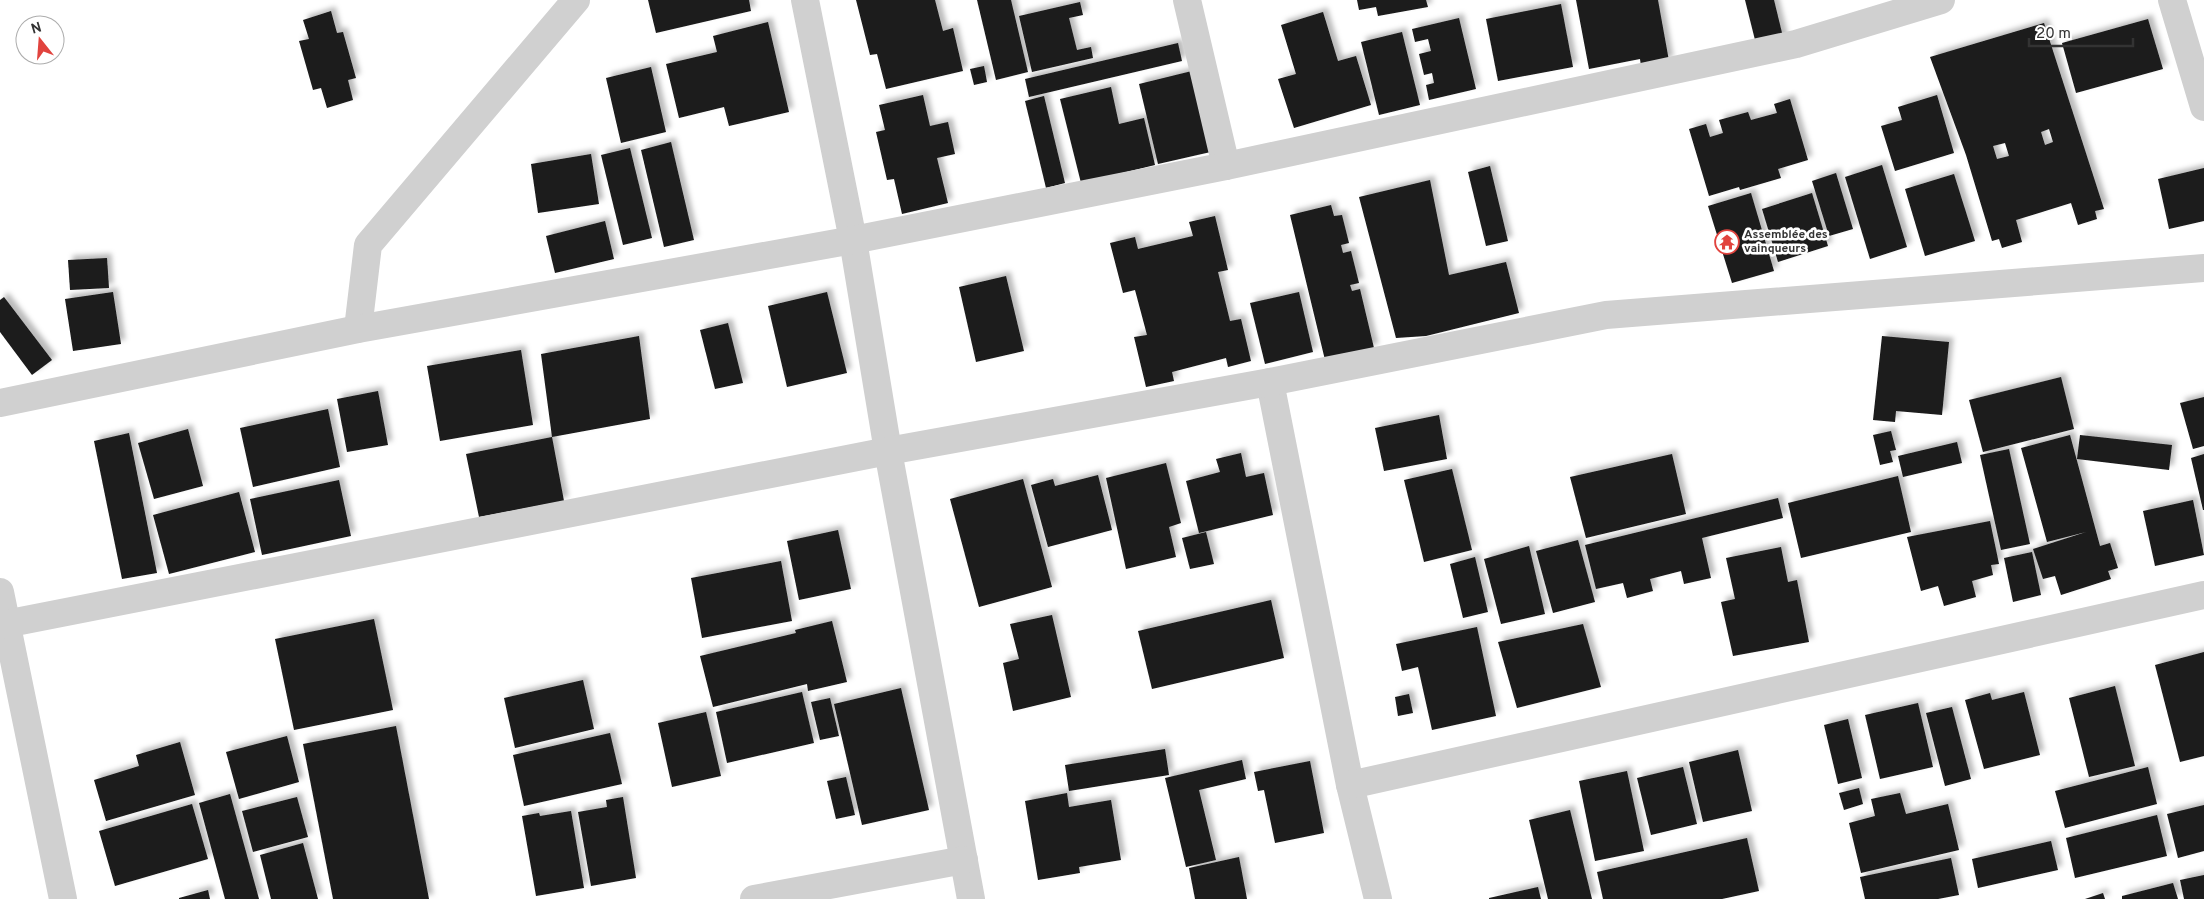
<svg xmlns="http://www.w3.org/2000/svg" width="2204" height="899" viewBox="0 0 2204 899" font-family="Overpass,sans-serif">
	<defs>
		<filter id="shadow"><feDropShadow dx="4.5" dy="-4.5" stdDeviation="2.5" flood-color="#0004"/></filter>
	</defs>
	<rect width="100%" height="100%" fill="#fff"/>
	<!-- building -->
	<g fill="#1a1a1a" fill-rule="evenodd" filter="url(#shadow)">
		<path d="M 648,0 L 749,0 L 751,11 L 656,33 Z"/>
		<path d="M 856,0 L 935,0 L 943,31 L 953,28 L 963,71 L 886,89 L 877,54 L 870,55 Z"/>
		<path d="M 977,0 L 1011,0 L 1028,72 L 996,80 Z"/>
		<path d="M 1357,0 L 1426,0 L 1428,7 L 1378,16 L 1376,7 L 1359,10 Z"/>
		<path d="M 1576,0 L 1658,0 L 1669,61 L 1641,66 L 1640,59 L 1589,69 Z"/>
		<path d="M 1745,0 L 1774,0 L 1784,41 L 1757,48 Z"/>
		<path d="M 1080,2 L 1083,15 L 1069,18 L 1077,50 L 1091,47 L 1093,58 L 1032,72 L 1019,16 Z"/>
		<path d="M 1561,4 L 1573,67 L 1498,81 L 1486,19 Z"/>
		<path d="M 331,11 L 337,33 L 343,32 L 356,78 L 348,80 L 353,100 L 327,108 L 321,88 L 313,90 L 299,41 L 309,39 L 303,20 Z"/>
		<path d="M 1323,12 L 1338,61 L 1356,56 L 1371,105 L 1294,128 L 1278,79 L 1296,74 L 1281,25 Z"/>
		<path d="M 1459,18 L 1476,89 L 1429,100 L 1426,85 L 1434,83 L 1432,73 L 1424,75 L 1419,54 L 1431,51 L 1428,39 L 1415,42 L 1412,29 Z"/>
		<path d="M 2148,19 L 2163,69 L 2076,93 L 2062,43 Z"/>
		<path d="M 768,22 L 789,112 L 729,126 L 724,107 L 679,118 L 666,64 L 717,52 L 713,36 Z"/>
		<path d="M 2044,23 L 2104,209 L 2095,211 L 2097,219 L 2078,225 L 2071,203 L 2016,220 L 2022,242 L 2002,248 L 1999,239 L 1992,241 L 1966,155 L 1930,57 ZM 2049,129 L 2053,142 L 2045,145 L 2041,132 ZM 2005,143 L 2009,156 L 1997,159 L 1993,146 Z"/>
		<path d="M 1402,32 L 1420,105 L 1379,115 L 1361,42 Z"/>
		<path d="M 1178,43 L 1182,61 L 1029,97 L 1025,79 Z"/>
		<path d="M 984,66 L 987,82 L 974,85 L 970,69 Z"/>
		<path d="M 651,67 L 666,132 L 621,143 L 606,78 Z"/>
		<path d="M 1196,70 L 1215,151 L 1158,164 L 1139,84 Z"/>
		<path d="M 1111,87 L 1119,124 L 1144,118 L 1155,165 L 1081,183 L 1060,99 Z"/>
		<path d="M 923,95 L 930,126 L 948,122 L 955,154 L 937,158 L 948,203 L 902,214 L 894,179 L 887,180 L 876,132 L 885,130 L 879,105 Z"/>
		<path d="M 1937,95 L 1954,153 L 1895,171 L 1881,126 L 1902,120 L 1898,107 Z"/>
		<path d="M 1044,96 L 1065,183 L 1046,188 L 1025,101 Z"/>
		<path d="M 1790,99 L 1808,160 L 1778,169 L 1781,178 L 1740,190 L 1739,187 L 1709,196 L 1689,129 L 1706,124 L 1710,137 L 1723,133 L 1719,120 L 1748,112 L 1751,120 L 1777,113 L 1774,104 Z"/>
		<path d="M 671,142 L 694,240 L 664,247 L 641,150 Z"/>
		<path d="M 630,148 L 652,238 L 623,245 L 601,155 Z"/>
		<path d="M 591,154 L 599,204 L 538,213 L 531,164 Z"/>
		<path d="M 1882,165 L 1907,247 L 1870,259 L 1845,177 Z"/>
		<path d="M 1490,166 L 1508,241 L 1486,246 L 1468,172 Z"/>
		<path d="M 2204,168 L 2204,221 L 2169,229 L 2158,179 Z"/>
		<path d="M 1836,173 L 1853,229 L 1829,236 L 1812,181 Z"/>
		<path d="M 1954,174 L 1975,241 L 1925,256 L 1905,189 Z"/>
		<path d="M 1430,180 L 1449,275 L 1506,262 L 1519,313 L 1426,336 L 1396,338 L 1359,197 Z"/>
		<path d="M 1751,193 L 1774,271 L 1732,283 L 1708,206 Z"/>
		<path d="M 1812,193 L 1828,246 L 1778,262 L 1762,209 Z"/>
		<path d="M 1331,205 L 1334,216 L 1342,215 L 1349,243 L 1341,245 L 1343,253 L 1351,251 L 1359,283 L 1350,285 L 1352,291 L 1360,289 L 1374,348 L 1325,360 L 1290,215 Z"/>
		<path d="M 1215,216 L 1228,270 L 1218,272 L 1230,321 L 1241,319 L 1251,361 L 1228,367 L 1226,358 L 1172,372 L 1174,381 L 1146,387 L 1134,337 L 1147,335 L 1135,290 L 1123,293 L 1110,243 L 1135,237 L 1138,249 L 1193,236 L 1189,222 Z"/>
		<path d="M 605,221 L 614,259 L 555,273 L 546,236 Z"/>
		<path d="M 107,258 L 109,288 L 70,290 L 68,260 Z"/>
		<path d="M 1006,276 L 1024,351 L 976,362 L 959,287 Z"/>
		<path d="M 113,292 L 121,344 L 73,351 L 65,299 Z"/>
		<path d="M 827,292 L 847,373 L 787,387 L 768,306 Z"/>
		<path d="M 1299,292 L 1313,352 L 1265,364 L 1250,303 Z"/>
		<path d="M 4,297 L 52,360 L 32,375 L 0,332 L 0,300 Z"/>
		<path d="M 728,323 L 743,383 L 715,389 L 700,330 Z"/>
		<path d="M 639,336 L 650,419 L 552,437 L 564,501 L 479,517 L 466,454 L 552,437 L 541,354 Z"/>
		<path d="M 1882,336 L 1949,342 L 1942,415 L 1896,411 L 1895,422 L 1873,420 Z"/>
		<path d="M 521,350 L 533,425 L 440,441 L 427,366 Z"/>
		<path d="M 2061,377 L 2074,429 L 1983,452 L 1969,400 Z"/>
		<path d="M 378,391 L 388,445 L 347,452 L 337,399 Z"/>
		<path d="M 2204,397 L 2204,446 L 2193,449 L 2180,403 Z"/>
		<path d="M 328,409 L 340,467 L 253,487 L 240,428 Z"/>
		<path d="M 1439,415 L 1447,459 L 1384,471 L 1375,428 Z"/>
		<path d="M 188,429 L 203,486 L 154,499 L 138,443 Z"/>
		<path d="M 1891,431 L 1896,450 L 1890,451 L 1893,462 L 1880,465 L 1873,435 Z"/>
		<path d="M 129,433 L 157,573 L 122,579 L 94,441 Z"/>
		<path d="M 2070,435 L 2100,546 L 2110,543 L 2118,568 L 2108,571 L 2111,579 L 2061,595 L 2055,576 L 2043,579 L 2033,549 L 2086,532 L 2047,542 L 2021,448 Z"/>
		<path d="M 2080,435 L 2172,445 L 2169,470 L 2077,459 Z"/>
		<path d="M 1957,442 L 1962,463 L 1903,477 L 1898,456 Z"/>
		<path d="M 2009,449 L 2030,544 L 2001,550 L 1980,455 Z"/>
		<path d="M 1241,453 L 1246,477 L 1264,473 L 1273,515 L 1199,533 L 1186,481 L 1220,472 L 1216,459 Z"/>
		<path d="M 1672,454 L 1686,514 L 1586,538 L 1570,477 Z"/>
		<path d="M 2204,454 L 2204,510 L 2203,510 L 2191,458 Z"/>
		<path d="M 1166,463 L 1181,523 L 1169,527 L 1176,557 L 1126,569 L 1106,478 Z"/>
		<path d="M 1452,469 L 1472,550 L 1424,562 L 1404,480 Z"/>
		<path d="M 1098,475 L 1112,530 L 1048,547 L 1031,485 L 1053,479 L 1055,486 Z"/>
		<path d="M 1898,476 L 1911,532 L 1801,558 L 1788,503 Z"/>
		<path d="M 1023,479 L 1052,587 L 979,607 L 950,499 Z"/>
		<path d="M 339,480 L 351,536 L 262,555 L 250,499 Z"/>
		<path d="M 239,492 L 255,552 L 169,574 L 153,515 Z"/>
		<path d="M 1778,498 L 1783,518 L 1702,538 L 1711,578 L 1684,584 L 1681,571 L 1650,579 L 1653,591 L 1627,598 L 1623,583 L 1596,589 L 1585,545 Z"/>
		<path d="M 2193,500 L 2204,555 L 2155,566 L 2143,511 Z"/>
		<path d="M 1990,521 L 1999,564 L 1991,565 L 1993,575 L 1972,581 L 1976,597 L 1944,606 L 1938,586 L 1921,591 L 1907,537 Z"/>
		<path d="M 838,530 L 851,589 L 799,600 L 787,541 Z"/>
		<path d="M 1206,532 L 1214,564 L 1190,569 L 1182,538 Z"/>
		<path d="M 1578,540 L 1595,602 L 1553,613 L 1536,551 Z"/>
		<path d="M 1529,546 L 1545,614 L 1501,624 L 1484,559 Z"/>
		<path d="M 1781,547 L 1788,582 L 1797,580 L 1809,642 L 1733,656 L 1721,602 L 1735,599 L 1726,558 Z"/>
		<path d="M 2032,552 L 2041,595 L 2013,602 L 2004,558 Z"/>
		<path d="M 1475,557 L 1488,612 L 1463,618 L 1450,564 Z"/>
		<path d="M 781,561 L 792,621 L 702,638 L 691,578 Z"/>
		<path d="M 1271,600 L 1284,658 L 1152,689 L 1138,631 Z"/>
		<path d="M 1052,615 L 1071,697 L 1013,711 L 1003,663 L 1019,659 L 1010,624 Z"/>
		<path d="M 374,619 L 393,710 L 294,730 L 275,639 Z"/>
		<path d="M 832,621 L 847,682 L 808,691 L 807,684 L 713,707 L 700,656 L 796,633 L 795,630 Z"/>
		<path d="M 1583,624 L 1601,687 L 1517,708 L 1498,642 Z"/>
		<path d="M 1477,627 L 1496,716 L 1432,730 L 1418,667 L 1402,671 L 1396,644 Z"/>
		<path d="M 2204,652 L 2204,756 L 2180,762 L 2155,665 Z"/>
		<path d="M 583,680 L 594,729 L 515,748 L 504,698 Z"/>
		<path d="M 2115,686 L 2135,766 L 2089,777 L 2069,698 Z"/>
		<path d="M 901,688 L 929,810 L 862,825 L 834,704 Z"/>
		<path d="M 802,692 L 814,743 L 727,763 L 716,712 Z"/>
		<path d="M 2024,692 L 2040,755 L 1984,769 L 1965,700 L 1990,693 L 1992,700 Z"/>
		<path d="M 1409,694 L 1413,713 L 1398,716 L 1395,697 Z"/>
		<path d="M 830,698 L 839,736 L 820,740 L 811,702 Z"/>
		<path d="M 1918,703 L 1933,767 L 1880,779 L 1865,715 Z"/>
		<path d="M 1952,707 L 1971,779 L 1945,786 L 1926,713 Z"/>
		<path d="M 706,712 L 721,776 L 672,787 L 658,723 Z"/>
		<path d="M 1848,719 L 1862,778 L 1838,784 L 1824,725 Z"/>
		<path d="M 396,726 L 429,899 L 333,899 L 303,744 Z"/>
		<path d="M 610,733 L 622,784 L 524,806 L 513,755 Z"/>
		<path d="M 287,736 L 299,782 L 239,799 L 226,752 Z"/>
		<path d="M 180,742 L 195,795 L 106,821 L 94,780 L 139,766 L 136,755 Z"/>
		<path d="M 1165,749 L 1169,775 L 1069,791 L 1065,765 Z"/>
		<path d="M 1738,750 L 1752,811 L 1703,822 L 1689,762 Z"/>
		<path d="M 1242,760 L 1246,779 L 1199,790 L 1216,860 L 1186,867 L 1165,778 Z"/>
		<path d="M 1310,761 L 1324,833 L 1275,843 L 1264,790 L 1258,791 L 1254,772 Z"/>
		<path d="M 1683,767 L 1697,824 L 1651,835 L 1637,778 Z"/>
		<path d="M 2148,767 L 2157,804 L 2065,828 L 2055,791 Z"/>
		<path d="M 1627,771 L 1644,851 L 1595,861 L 1579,781 Z"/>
		<path d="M 846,777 L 855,815 L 836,819 L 827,781 Z"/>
		<path d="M 1859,788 L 1863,804 L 1844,810 L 1839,793 Z"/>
		<path d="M 1067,793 L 1069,807 L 1111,800 L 1121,860 L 1079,867 L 1080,873 L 1038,880 L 1025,801 Z"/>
		<path d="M 1900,793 L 1906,814 L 1948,804 L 1959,850 L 1861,873 L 1849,823 L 1875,816 L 1871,799 Z"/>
		<path d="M 230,794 L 259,899 L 225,899 L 199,803 Z"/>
		<path d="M 297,797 L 308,837 L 253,852 L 242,811 Z"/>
		<path d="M 623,797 L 636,878 L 591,886 L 578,812 L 607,807 L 606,800 Z"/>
		<path d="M 192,804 L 208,859 L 115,886 L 99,831 Z"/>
		<path d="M 2204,805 L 2204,851 L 2178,858 L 2167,814 Z"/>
		<path d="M 1570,810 L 1592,899 L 1548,899 L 1529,820 Z"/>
		<path d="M 571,811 L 584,888 L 536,896 L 522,816 L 539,813 L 540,816 Z"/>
		<path d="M 2157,815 L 2167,856 L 2075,878 L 2066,838 Z"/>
		<path d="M 1747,838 L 1759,891 L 1722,899 L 1603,899 L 1597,872 Z"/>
		<path d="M 2051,841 L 2058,870 L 1978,888 L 1972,859 Z"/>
		<path d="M 303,843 L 318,899 L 271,899 L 260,855 Z"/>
		<path d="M 1239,857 L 1247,899 L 1195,899 L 1189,868 Z"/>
		<path d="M 1951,858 L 1959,895 L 1938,899 L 1865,899 L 1860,877 Z"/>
		<path d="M 2204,875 L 2204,899 L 2184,899 L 2180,880 Z"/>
		<path d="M 2173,883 L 2178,899 L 2122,899 L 2122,896 Z"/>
		<path d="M 1538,887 L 1541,899 L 1489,899 L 1489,898 Z"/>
		<path d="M 208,890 L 210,899 L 179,899 L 179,898 Z"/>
		<path d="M 2103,893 L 2105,899 L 2085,899 Z"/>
	</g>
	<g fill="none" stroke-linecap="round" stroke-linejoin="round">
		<!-- minor -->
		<g stroke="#d0d0d0" stroke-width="28">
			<path d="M 805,0 L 853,240 L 888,451 L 971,899"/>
			<path d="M 1187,0 L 1226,166"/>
			<path d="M 2172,0 L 2204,107"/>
			<path d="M 358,329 L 368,245 L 576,0"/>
			<path d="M 1270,382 L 1350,785 L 1378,899"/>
			<path d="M 0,403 L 358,329 L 853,240 L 1226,166 L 1796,44 L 1941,0"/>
			<path d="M 0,592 L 63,899"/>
			<path d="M 0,625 L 888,451 L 1270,382 L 1606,315 L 2204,268"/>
			<path d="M 1350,785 L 2204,595"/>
			<path d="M 754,899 L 964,860"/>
		</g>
	</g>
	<!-- icons -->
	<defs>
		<g id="temple-ring" transform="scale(1.25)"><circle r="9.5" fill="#fff" stroke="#e1433e" stroke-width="1.5"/><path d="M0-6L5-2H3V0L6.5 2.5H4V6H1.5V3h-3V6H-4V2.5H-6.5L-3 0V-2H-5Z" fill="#e1433e"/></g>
	</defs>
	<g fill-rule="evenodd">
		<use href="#temple-ring" x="1727" y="242"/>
	</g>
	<g text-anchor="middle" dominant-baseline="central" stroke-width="5" stroke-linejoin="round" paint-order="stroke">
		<!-- poi labels -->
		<g font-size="12" font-weight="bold" fill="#333" stroke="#fff" text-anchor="start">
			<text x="1744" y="235">Assemblée des<tspan x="1744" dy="14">vainqueurs</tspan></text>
		</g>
	</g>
	<!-- north arrow -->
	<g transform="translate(40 40) rotate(343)"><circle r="24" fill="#ffffff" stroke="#adadad"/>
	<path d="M0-4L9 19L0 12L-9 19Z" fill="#e1433e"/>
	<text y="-8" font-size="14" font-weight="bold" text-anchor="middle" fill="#333333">N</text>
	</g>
	<!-- scale -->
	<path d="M2029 38v8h104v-8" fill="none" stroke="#333333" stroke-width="2.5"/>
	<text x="2036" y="38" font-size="15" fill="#333333" stroke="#ffffff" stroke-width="4" paint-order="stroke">20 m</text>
</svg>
